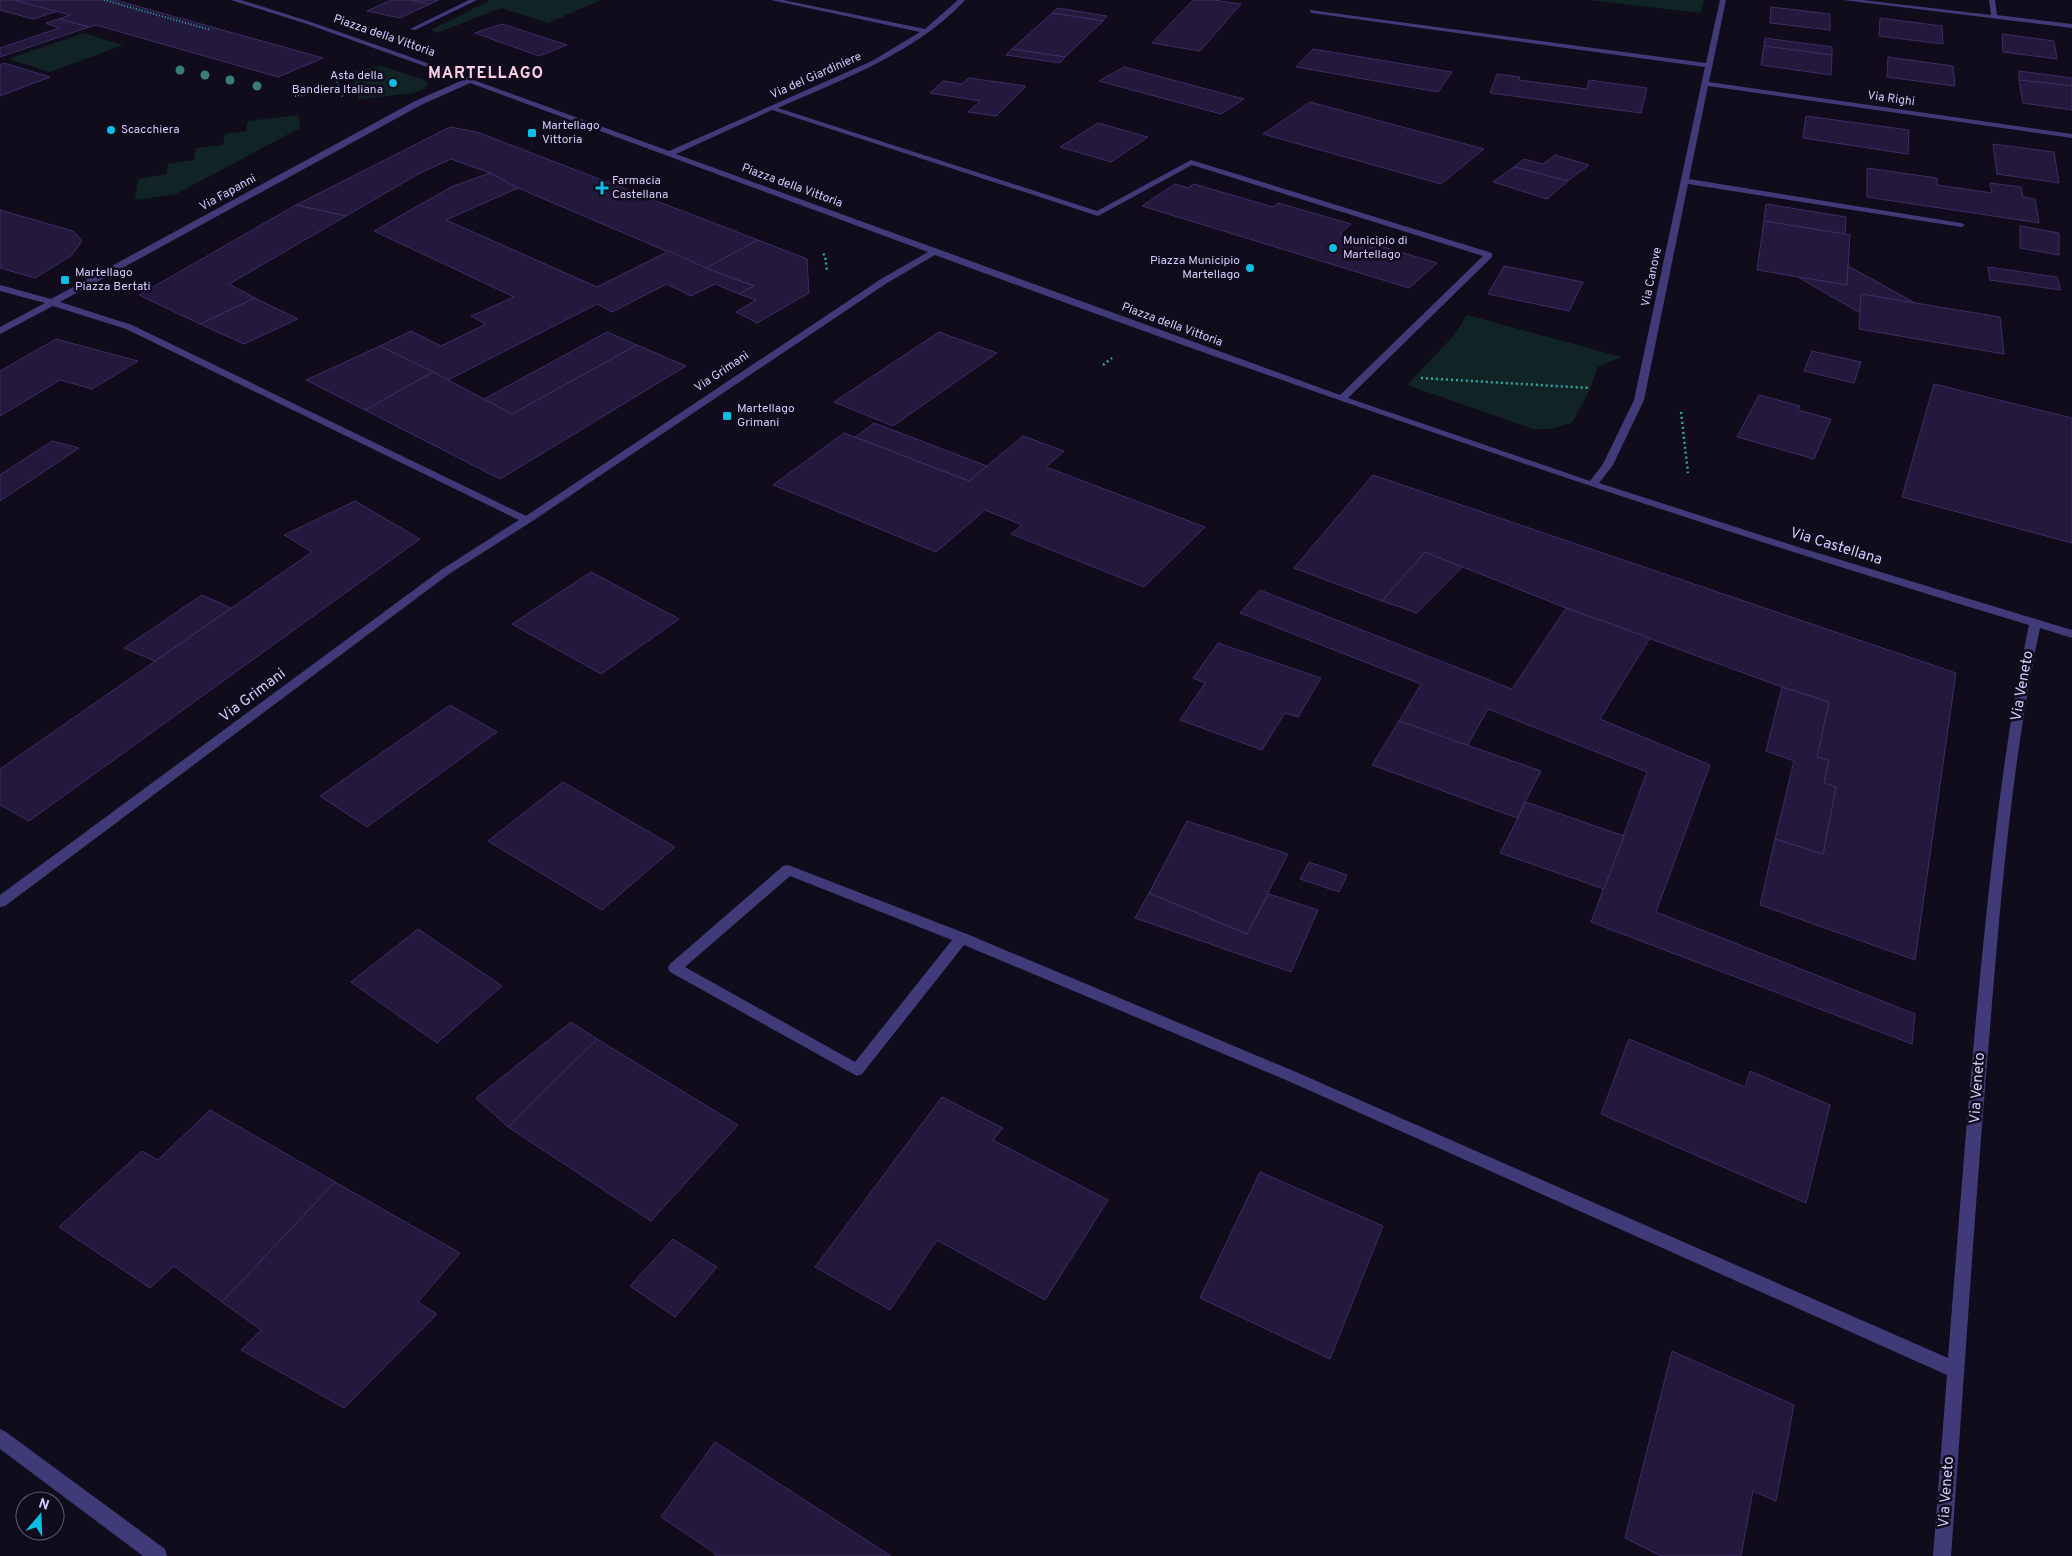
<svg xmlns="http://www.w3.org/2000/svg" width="2072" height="1556" viewBox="0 0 2072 1556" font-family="Overpass,sans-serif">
	<rect width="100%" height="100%" fill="#100c1c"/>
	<!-- green -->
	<g fill="#102425">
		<path d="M 491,0 L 601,0 L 548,23 L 501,8 L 437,33 L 431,30 Z"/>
		<path d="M 1588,0 L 1704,0 L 1701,13 Z"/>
		<path d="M 84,33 L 123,45 L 50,72 L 8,59 Z"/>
		<path d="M 381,66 L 422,79 L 428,83 L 426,88 L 413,93 L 359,99 L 350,72 Z"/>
		<path d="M 299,115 L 300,128 L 176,194 L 135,200 L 138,179 L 166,174 L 168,164 L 194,160 L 196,148 L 223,145 L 225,134 L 246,131 L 248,121 Z"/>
		<path d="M 1467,315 L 1622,357 L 1598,367 L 1589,391 L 1572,423 L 1550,429 L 1533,429 L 1407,385 L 1454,335 Z"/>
	</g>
	<!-- building -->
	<g fill="#23193c" stroke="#3d2d66">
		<path d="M 0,0 L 14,0 L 58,11 L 33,19 L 0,10 Z"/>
		<path d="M 14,0 L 115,0 L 323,58 L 278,77 L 96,25 L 89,27 L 59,19 L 70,15 Z"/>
		<path d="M 391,0 L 410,0 L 430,4 L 400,18 L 367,11 Z"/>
		<path d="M 410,0 L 439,0 L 430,4 Z"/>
		<path d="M 1193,0 L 1213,0 L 1241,4 L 1200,51 L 1152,43 Z"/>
		<path d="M 1771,7 L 1830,14 L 1830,30 L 1770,23 Z"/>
		<path d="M 1057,8 L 1107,16 L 1103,21 L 1052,13 Z"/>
		<path d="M 1052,13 L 1103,21 L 1065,57 L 1012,49 Z"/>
		<path d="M 1880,18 L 1942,26 L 1943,44 L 1879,36 Z"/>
		<path d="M 59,19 L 89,27 L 0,57 L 0,48 L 59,28 L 46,23 Z"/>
		<path d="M 502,24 L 567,45 L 539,56 L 475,33 Z"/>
		<path d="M 2002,34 L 2054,41 L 2057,59 L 2003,52 Z"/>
		<path d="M 1765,38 L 1832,47 L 1832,55 L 1764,46 Z"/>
		<path d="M 1764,46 L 1832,55 L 1831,75 L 1761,65 Z"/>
		<path d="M 1012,49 L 1065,57 L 1060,63 L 1006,55 Z"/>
		<path d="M 1313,49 L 1452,72 L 1438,92 L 1296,67 Z"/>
		<path d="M 1888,57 L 1953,66 L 1955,86 L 1887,77 Z"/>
		<path d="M 4,63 L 50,77 L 0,96 L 0,65 Z"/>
		<path d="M 1124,67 L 1244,99 L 1221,114 L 1099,81 Z"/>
		<path d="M 2019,71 L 2072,78 L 2072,86 L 2019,80 Z"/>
		<path d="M 1497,74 L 1520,77 L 1519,80 L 1587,89 L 1589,80 L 1647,88 L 1641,113 L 1490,93 Z"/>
		<path d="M 969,78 L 1026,86 L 996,116 L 968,112 L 980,101 L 930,93 L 943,81 L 962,84 Z"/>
		<path d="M 2019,80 L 2072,86 L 2072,110 L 2023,103 Z"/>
		<path d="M 1310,102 L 1484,149 L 1441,184 L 1263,134 Z"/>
		<path d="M 1806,116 L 1909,130 L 1908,154 L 1803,138 Z"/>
		<path d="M 1098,123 L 1148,137 L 1111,162 L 1060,147 Z"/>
		<path d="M 450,127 L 477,132 L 758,240 L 706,268 L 518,188 L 490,173 L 451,159 L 420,173 L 346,216 L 296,205 Z"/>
		<path d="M 1993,144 L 2054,152 L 2059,183 L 1997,174 Z"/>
		<path d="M 1555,155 L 1589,165 L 1568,181 L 1514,167 L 1524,159 L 1543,164 Z"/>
		<path d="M 1514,167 L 1568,181 L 1547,199 L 1493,182 Z"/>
		<path d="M 1867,168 L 1937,178 L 1937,185 L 1992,193 L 1990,183 L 2021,187 L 2023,197 L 2035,199 L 2039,223 L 1867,197 Z"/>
		<path d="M 490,173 L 518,188 L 446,220 L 597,287 L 669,251 L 706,268 L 754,286 L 739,294 L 715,284 L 691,296 L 667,284 L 612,312 L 597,304 L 448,380 L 380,346 L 411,331 L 441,346 L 486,324 L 471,316 L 514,297 L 374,231 L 451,187 Z"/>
		<path d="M 1175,184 L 1188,188 L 1194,184 L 1273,207 L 1278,203 L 1351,224 L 1340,234 L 1437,263 L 1409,288 L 1142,206 Z"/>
		<path d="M 1766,204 L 1846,217 L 1845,234 L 1764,221 Z"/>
		<path d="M 296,205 L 346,216 L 229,284 L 255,298 L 200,324 L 139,295 Z"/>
		<path d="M 0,210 L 73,231 L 82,241 L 72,255 L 35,278 L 0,268 Z"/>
		<path d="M 1764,221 L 1850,235 L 1847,285 L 1757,270 Z"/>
		<path d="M 2020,226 L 2059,233 L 2059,255 L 2020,248 Z"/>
		<path d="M 758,240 L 807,259 L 809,293 L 757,323 L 736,312 L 756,300 L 739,294 L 754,286 L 706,268 Z"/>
		<path d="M 1504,266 L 1583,282 L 1569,311 L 1488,294 Z"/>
		<path d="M 1848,266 L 1915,303 L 1861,294 L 1860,313 L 1798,277 L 1847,285 Z"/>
		<path d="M 1988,267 L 2057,277 L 2061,290 L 1990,280 Z"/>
		<path d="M 1861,294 L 2000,317 L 2004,354 L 1859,329 Z"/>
		<path d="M 255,298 L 298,319 L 244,344 L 200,324 Z"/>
		<path d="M 607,332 L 637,345 L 512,414 L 484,399 Z"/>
		<path d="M 939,332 L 997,353 L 893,426 L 834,402 Z"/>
		<path d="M 56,339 L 138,361 L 92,389 L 60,380 L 0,416 L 0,371 Z"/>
		<path d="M 637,345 L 686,366 L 500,479 L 365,410 L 433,372 L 512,414 Z"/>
		<path d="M 380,346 L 433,372 L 365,410 L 306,380 Z"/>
		<path d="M 1812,351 L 1861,362 L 1854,383 L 1804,371 Z"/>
		<path d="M 1934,384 L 2072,418 L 2072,543 L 1902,497 Z"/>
		<path d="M 1759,395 L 1800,406 L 1798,410 L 1831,419 L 1814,459 L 1737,437 Z"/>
		<path d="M 874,423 L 987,466 L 969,481 L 855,437 Z"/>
		<path d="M 844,433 L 969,481 L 1023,436 L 1064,451 L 1046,467 L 1205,527 L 1144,587 L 1011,534 L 1022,525 L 985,510 L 936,552 L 773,485 Z"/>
		<path d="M 52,441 L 79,448 L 0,501 L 0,475 Z"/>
		<path d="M 1373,475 L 1956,673 L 1915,960 L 1760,905 L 1775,839 L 1823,854 L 1836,787 L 1824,783 L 1829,760 L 1817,757 L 1829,702 L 1782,687 L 1566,608 L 1425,552 L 1382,601 L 1294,568 Z"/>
		<path d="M 355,501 L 420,539 L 29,821 L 0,805 L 0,769 L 312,552 L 284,535 Z"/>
		<path d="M 1425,552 L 1462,567 L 1417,613 L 1382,601 Z"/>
		<path d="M 591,572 L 679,619 L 601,674 L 512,624 Z"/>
		<path d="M 1260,590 L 1512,689 L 1566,608 L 1650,638 L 1600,719 L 1710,765 L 1656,912 L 1915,1014 L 1912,1044 L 1591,922 L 1647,772 L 1488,709 L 1467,746 L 1399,721 L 1421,684 L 1240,613 Z"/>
		<path d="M 202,595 L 231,608 L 155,661 L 124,648 Z"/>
		<path d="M 1218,643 L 1321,678 L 1298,717 L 1285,713 L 1262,750 L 1180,720 L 1205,683 L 1193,678 Z"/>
		<path d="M 1782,687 L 1829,702 L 1817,757 L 1829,760 L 1824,783 L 1836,787 L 1823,854 L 1775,839 L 1794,761 L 1766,751 Z"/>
		<path d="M 450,705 L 497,732 L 367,827 L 320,796 Z"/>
		<path d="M 1399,721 L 1541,771 L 1517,818 L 1372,765 Z"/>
		<path d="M 563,782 L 675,847 L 602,910 L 488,841 Z"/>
		<path d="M 1526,802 L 1624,836 L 1604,889 L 1500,853 Z"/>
		<path d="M 1187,821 L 1288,854 L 1247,934 L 1149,893 Z"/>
		<path d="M 1309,862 L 1347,875 L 1339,892 L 1300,879 Z"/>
		<path d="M 1149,893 L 1247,934 L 1269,894 L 1318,910 L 1291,972 L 1135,918 Z"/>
		<path d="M 418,929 L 502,986 L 437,1043 L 351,982 Z"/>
		<path d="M 571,1022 L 597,1039 L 508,1127 L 476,1098 Z"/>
		<path d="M 597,1039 L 738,1125 L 651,1221 L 508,1127 Z"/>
		<path d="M 1629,1039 L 1745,1087 L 1750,1071 L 1830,1105 L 1806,1203 L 1601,1114 Z"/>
		<path d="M 942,1097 L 1003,1128 L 993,1140 L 1108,1200 L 1045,1300 L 937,1240 L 890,1310 L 815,1267 Z"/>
		<path d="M 210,1110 L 335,1182 L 222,1302 L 174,1266 L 150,1288 L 59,1227 L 142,1151 L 158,1160 Z"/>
		<path d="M 1260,1172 L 1383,1226 L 1330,1359 L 1200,1298 Z"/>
		<path d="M 335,1182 L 460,1253 L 418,1302 L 437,1314 L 344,1408 L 241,1350 L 261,1330 L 222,1302 Z"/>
		<path d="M 673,1239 L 717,1267 L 675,1317 L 630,1286 Z"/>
		<path d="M 1672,1351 L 1794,1405 L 1776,1501 L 1753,1491 L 1741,1556 L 1661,1556 L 1625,1538 Z"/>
		<path d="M 715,1442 L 891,1556 L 715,1556 L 716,1554 L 661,1517 Z"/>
	</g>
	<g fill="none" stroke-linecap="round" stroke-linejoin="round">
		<!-- path-far1 -->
		<g stroke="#33a4a7" stroke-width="2" stroke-dasharray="1 2" stroke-linecap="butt">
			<path d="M 104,0 L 211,30"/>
			<path d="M 334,73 L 343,98"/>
			<path d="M 295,96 L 358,88"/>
		</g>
		<!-- path -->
		<g stroke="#33a4a7" stroke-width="2.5" stroke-dasharray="2 3" stroke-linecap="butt">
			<path d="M 823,254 L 825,255 L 827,271"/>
			<path d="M 1103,365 L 1112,358"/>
			<path d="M 1421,378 L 1590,388"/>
			<path d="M 1681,412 L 1688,473"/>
		</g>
		<!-- minor -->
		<g fill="#413a78" fill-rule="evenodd">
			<path d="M 231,0 L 241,0 L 311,22 L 402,54 L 669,151 L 872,61 L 920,32 L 771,0 L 783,0 L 925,29 L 958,0 L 965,0 C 916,53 843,79 778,108 L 1097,211 L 1191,160 L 1492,253 L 1492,257 L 1348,398 L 1590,481 L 1603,464 L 1634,400 L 1705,67 L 1312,13 L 1310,12 L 1310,10 L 1706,63 L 1720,0 L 1726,0 L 1709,82 L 2072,134 L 2072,138 L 1708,86 L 1689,179 L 1961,223 L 1965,225 L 1961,227 L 1688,184 L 1644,400 L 1613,465 L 1599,483 L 1798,547 L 2072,630 L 2072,638 L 2040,628 C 2012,760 2001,894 1990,1028 C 1975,1204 1964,1380 1951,1556 L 1933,1556 L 1947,1375 L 1286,1080 L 964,945 L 862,1074 L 857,1076 L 670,972 L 668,968 L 670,964 L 783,866 L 788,865 L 967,934 L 1296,1072 L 1948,1358 C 1959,1221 1969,1084 1983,947 C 1994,839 2006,731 2029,625 C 1660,514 1296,388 935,255 L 887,283 L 531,522 L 449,574 L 5,906 L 0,907 L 0,895 L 441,570 L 519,520 L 126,329 L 53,306 L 0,334 L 0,327 L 45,303 L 0,291 L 0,285 L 51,299 L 415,101 L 463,80 L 307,24 ZM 470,83 L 928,252 L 881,279 L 526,516 L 132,325 L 60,302 L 421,105 ZM 772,110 L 1098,216 L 1192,165 L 1483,256 L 1340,395 L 676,154 ZM 790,876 L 952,940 L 855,1062 L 685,967 Z"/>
			<path d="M 469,0 L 477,0 L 415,30 L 410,29 Z"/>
			<path d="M 1843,0 L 1862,0 L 1991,15 L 1989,0 L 1995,0 L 1997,15 L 2072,24 L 2072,28 Z"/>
			<path d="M 0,1429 L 6,1432 L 165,1549 L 167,1556 L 143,1556 L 0,1449 Z"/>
		</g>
	</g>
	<!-- trees -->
	<g fill="#397c78">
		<circle cx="180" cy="70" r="4.5"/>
		<circle cx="205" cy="75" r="4.5"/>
		<circle cx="230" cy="80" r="4.5"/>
		<circle cx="257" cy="86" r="4.5"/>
	</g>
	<!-- markers -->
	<g fill="#0cbde5" stroke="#100c1c" stroke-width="2">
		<circle cx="393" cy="83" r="5"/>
		<circle cx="111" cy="130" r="5"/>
		<rect x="527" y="128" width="10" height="10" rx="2.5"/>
		<path d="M599.5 180.5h5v5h5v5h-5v5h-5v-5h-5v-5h5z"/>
		<circle cx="1333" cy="248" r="5"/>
		<circle cx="1250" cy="268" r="5"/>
		<rect x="60" y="275" width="10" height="10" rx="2.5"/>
		<rect x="722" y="411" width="10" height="10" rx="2.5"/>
	</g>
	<g text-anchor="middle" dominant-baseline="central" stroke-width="5" stroke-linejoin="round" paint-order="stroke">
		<!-- far-street labels -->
		<g font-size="12" fill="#d4cafc" stroke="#100c1c">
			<text transform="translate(384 36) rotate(19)">Piazza della Vittoria</text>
			<text transform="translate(816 76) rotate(-24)">Via del Giardiniere</text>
			<text transform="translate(1891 99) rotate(8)">Via Righi</text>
			<text transform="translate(792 186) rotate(20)">Piazza della Vittoria</text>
			<text transform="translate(228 193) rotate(-29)">Via Fapanni</text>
			<text transform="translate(1652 277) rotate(-78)">Via Canove</text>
			<text transform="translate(1172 325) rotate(20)">Piazza della Vittoria</text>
			<text transform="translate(722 372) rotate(-34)">Via Grimani</text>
		</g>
		<!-- far-poi labels -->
		<g font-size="12" fill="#d4cafc" stroke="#100c1c" text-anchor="start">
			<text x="383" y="76" text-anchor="end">Asta della<tspan x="383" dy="14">Bandiera Italiana</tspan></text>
			<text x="542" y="126">Martellago<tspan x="542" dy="14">Vittoria</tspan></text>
			<text x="121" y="130">Scacchiera</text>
			<text x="612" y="181">Farmacia<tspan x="612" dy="14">Castellana</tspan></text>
			<text x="1343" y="241">Municipio di<tspan x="1343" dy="14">Martellago</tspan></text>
			<text x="1240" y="261" text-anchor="end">Piazza Municipio<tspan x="1240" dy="14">Martellago</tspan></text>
			<text x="75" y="273">Martellago<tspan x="75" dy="14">Piazza Bertati</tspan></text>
			<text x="737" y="409">Martellago<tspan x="737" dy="14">Grimani</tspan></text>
		</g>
		<!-- street labels -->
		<g font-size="15" fill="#d4cafc" stroke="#100c1c">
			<text transform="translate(1836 547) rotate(17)">Via Castellana</text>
			<text transform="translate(2023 686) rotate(-80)">Via Veneto</text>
			<text transform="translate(253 696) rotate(-37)">Via Grimani</text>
			<text transform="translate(1978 1088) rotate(-86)">Via Veneto</text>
			<text transform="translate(1947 1492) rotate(-86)">Via Veneto</text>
		</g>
		<!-- far-district labels -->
		<g font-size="16" font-weight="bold" letter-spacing="1" fill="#fccce6" stroke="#100c1c">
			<text x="486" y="74">MARTELLAGO</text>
		</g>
	</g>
	<!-- north arrow -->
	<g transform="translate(40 1516) rotate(19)"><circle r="24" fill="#100c1c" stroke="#5e5876"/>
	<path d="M0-4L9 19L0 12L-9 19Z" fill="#0cbde5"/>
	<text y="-8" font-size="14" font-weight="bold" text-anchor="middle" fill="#d4cafc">N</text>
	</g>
</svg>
